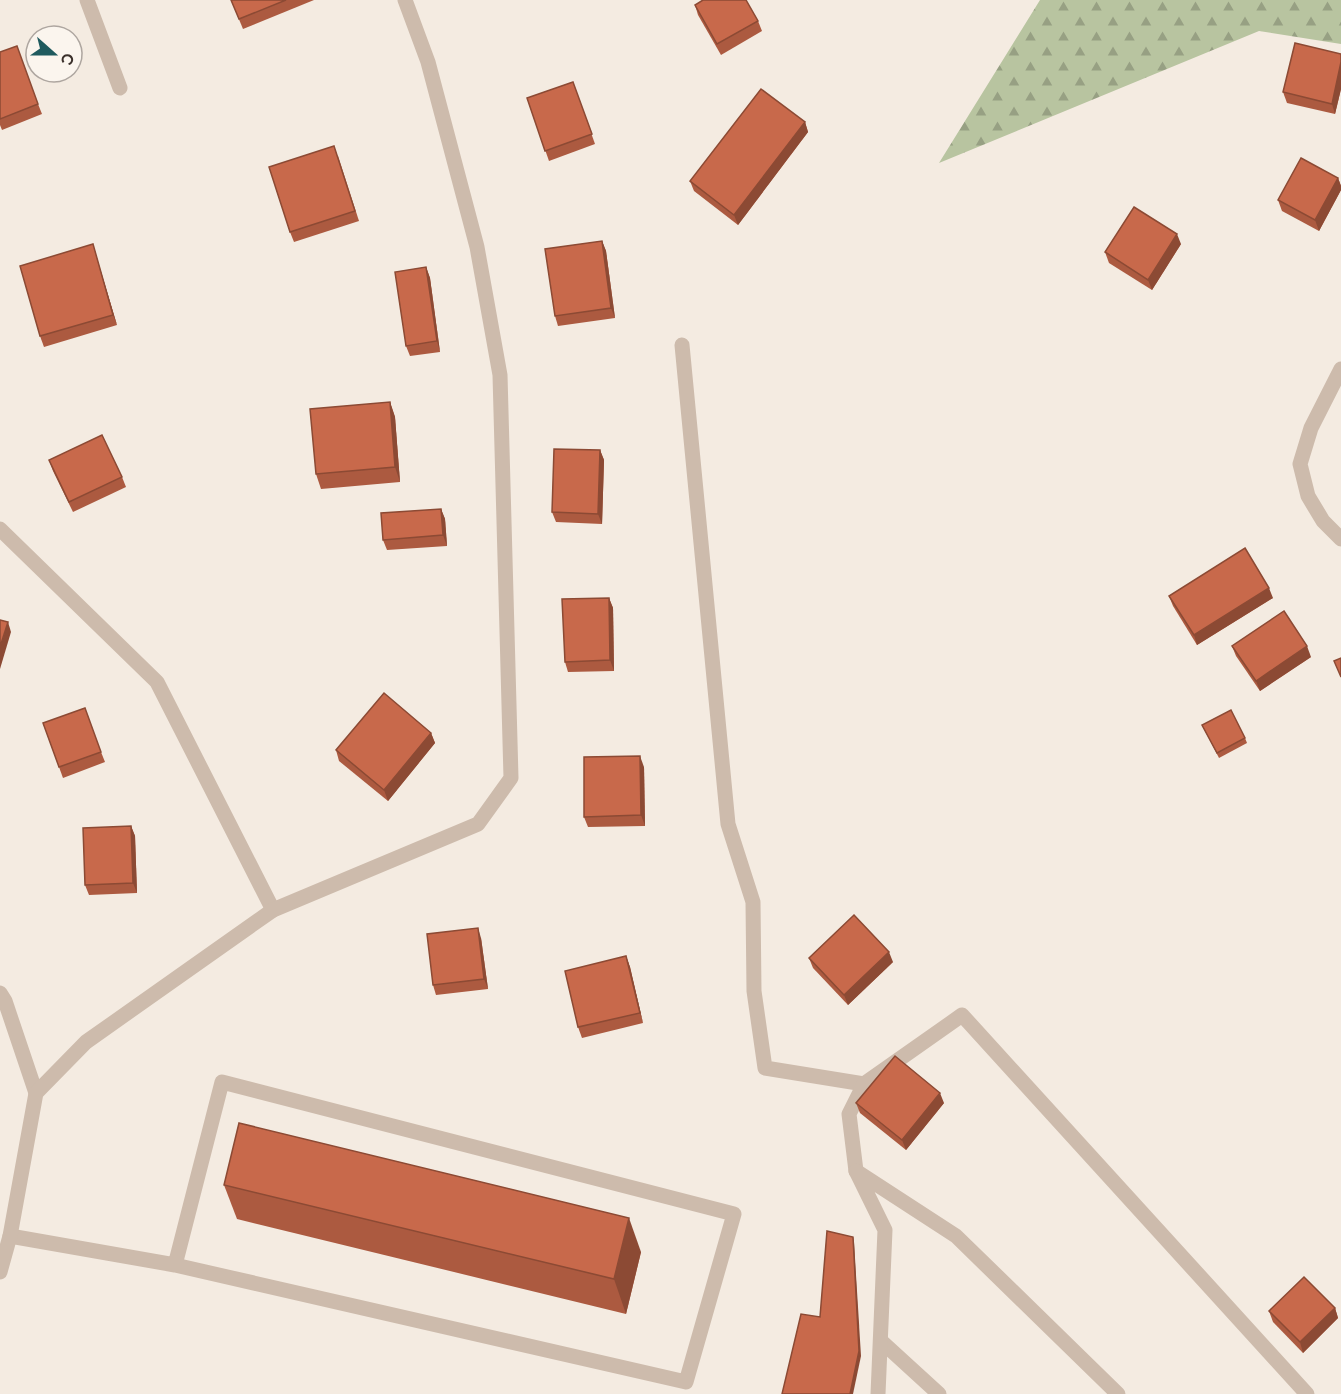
<svg xmlns="http://www.w3.org/2000/svg" width="1341" height="1394" viewBox="0 0 1341 1394" font-family="Raleway,sans-serif">
	<defs>
		<pattern id="forest-firs" width="22" height="20" patternUnits="userSpaceOnUse" patternTransform="scale(1.5)"><rect width="22" height="20" fill="#b8c4a0"/><path d="M5 1l3.5 6h-7zM16 11l3.5 6h-7z" fill="#97a083"/></pattern>
	</defs>
	<rect width="100%" height="100%" fill="#f4ebe1"/>
	<!-- forest -->
	<path fill="url(#forest-firs)" d="M 1040,0 L 1341,0 L 1341,44 L 1259,31 L 939,163 Z"/>
	<g fill="none" stroke-linecap="round" stroke-linejoin="round">
		<!-- lane -->
		<g stroke="#cdbbac" stroke-width="15">
			<path d="M 87,0 L 120,88"/>
			<path d="M 682,345 L 728,824 L 753,902 L 754,991 L 765,1068 L 864,1084 L 962,1015 L 1307,1394"/>
			<path d="M 1341,369 L 1311,428 L 1300,464 L 1308,496 L 1323,521 L 1341,539"/>
			<path d="M 0,993 L 5,1001 L 36,1093"/>
			<path d="M 856,1171 L 849,1114 L 864,1084"/>
			<path d="M 10,1236 L 175,1265 L 222,1082 L 734,1214 L 686,1382 L 175,1265"/>
			<path d="M 881,1341 L 939,1394"/>
			<path d="M 878,1394 L 885,1230 L 856,1171 L 956,1236 L 1118,1394"/>
		</g>
		<!-- street -->
		<g stroke="#cdbbac" stroke-width="15">
			<path d="M 0,529 L 157,682 L 273,910"/>
			<path d="M 0,1272 L 10,1236 L 36,1093 L 86,1042 L 273,910 L 478,824 L 511,778 L 500,375 L 477,247 L 428,62 L 405,0"/>
		</g>
	</g>
	<!-- wall -->
	<g fill="#ac5a40">
		<path d="M 231,0 L 314,0 L 243,29 Z"/>
		<path d="M 695,5 L 758,21 L 762,31 L 721,55 L 698,15 Z"/>
		<path d="M 0,52 L 38,104 L 42,114 L 2,130 L 0,125 Z"/>
		<path d="M 1341,54 L 1341,89 L 1335,114 L 1287,103 L 1283,92 Z"/>
		<path d="M 573,82 L 595,144 L 549,161 L 527,98 Z"/>
		<path d="M 805,122 L 808,132 L 738,225 L 694,191 L 690,181 Z"/>
		<path d="M 338,156 L 359,221 L 294,242 L 290,232 Z"/>
		<path d="M 1338,178 L 1341,186 L 1341,190 L 1319,231 L 1282,211 L 1278,200 Z"/>
		<path d="M 602,241 L 606,251 L 615,318 L 558,326 L 555,316 Z"/>
		<path d="M 1181,244 L 1152,290 L 1109,263 L 1105,252 Z"/>
		<path d="M 96,255 L 117,325 L 44,347 L 40,336 Z"/>
		<path d="M 426,267 L 430,278 L 440,352 L 410,356 L 406,346 Z"/>
		<path d="M 390,402 L 395,417 L 400,482 L 321,489 L 316,474 Z"/>
		<path d="M 600,450 L 604,460 L 602,524 L 556,522 L 552,512 Z"/>
		<path d="M 49,460 L 122,477 L 126,487 L 73,512 L 53,471 Z"/>
		<path d="M 441,509 L 445,519 L 447,546 L 387,550 L 383,540 Z"/>
		<path d="M 1169,596 L 1273,598 L 1197,645 L 1173,606 Z"/>
		<path d="M 609,598 L 613,608 L 614,671 L 568,672 L 565,662 Z"/>
		<path d="M 1232,646 L 1311,657 L 1260,691 L 1236,656 Z"/>
		<path d="M 43,723 L 101,752 L 105,762 L 63,778 Z"/>
		<path d="M 1202,725 L 1245,738 L 1247,743 L 1219,758 Z"/>
		<path d="M 431,733 L 435,743 L 388,801 L 339,761 L 336,750 Z"/>
		<path d="M 644,767 L 645,826 L 588,827 L 584,817 Z"/>
		<path d="M 131,826 L 135,836 L 137,893 L 89,895 L 85,885 Z"/>
		<path d="M 481,938 L 488,989 L 436,995 L 433,985 Z"/>
		<path d="M 626,956 L 630,967 L 643,1023 L 582,1038 L 578,1027 Z"/>
		<path d="M 809,958 L 893,962 L 848,1005 L 813,968 Z"/>
		<path d="M 856,1103 L 944,1103 L 906,1150 L 860,1113 Z"/>
		<path d="M 224,1185 L 641,1252 L 626,1314 L 237,1219 Z"/>
		<path d="M 1335,1308 L 1338,1318 L 1303,1353 L 1273,1322 L 1269,1311 Z"/>
	</g>
	<!-- shaded-wall -->
	<g fill="#8c4a34">
		<path d="M 1341,62 L 1341,89 L 1335,114 L 1332,104 Z"/>
		<path d="M 805,122 L 808,132 L 738,225 L 734,215 Z"/>
		<path d="M 1338,178 L 1341,186 L 1341,190 L 1319,231 L 1315,220 Z"/>
		<path d="M 1177,234 L 1181,244 L 1152,290 L 1148,280 Z"/>
		<path d="M 602,241 L 606,251 L 615,318 L 611,308 Z"/>
		<path d="M 93,244 L 96,255 L 117,325 L 113,315 Z"/>
		<path d="M 426,267 L 430,278 L 440,352 L 437,341 Z"/>
		<path d="M 390,402 L 395,417 L 400,482 L 395,467 Z"/>
		<path d="M 600,450 L 604,460 L 602,524 L 598,514 Z"/>
		<path d="M 441,509 L 445,519 L 447,546 L 443,535 Z"/>
		<path d="M 1269,588 L 1273,598 L 1197,645 L 1194,635 Z"/>
		<path d="M 609,598 L 613,608 L 614,671 L 610,660 Z"/>
		<path d="M 8,622 L 11,632 L 0,669 L 0,647 Z"/>
		<path d="M 1307,646 L 1311,657 L 1260,691 L 1256,681 Z"/>
		<path d="M 431,733 L 435,743 L 388,801 L 384,790 Z"/>
		<path d="M 640,756 L 644,767 L 645,826 L 641,815 Z"/>
		<path d="M 131,826 L 135,836 L 137,893 L 133,883 Z"/>
		<path d="M 478,928 L 481,938 L 488,989 L 484,979 Z"/>
		<path d="M 889,952 L 893,962 L 848,1005 L 844,995 Z"/>
		<path d="M 626,956 L 630,967 L 643,1023 L 640,1013 Z"/>
		<path d="M 940,1093 L 944,1103 L 906,1150 L 902,1140 Z"/>
		<path d="M 629,1218 L 641,1252 L 626,1314 L 614,1279 Z"/>
		<path d="M 853,1237 L 854,1242 L 861,1356 L 853,1394 L 850,1394 Z"/>
		<path d="M 1335,1308 L 1338,1318 L 1303,1353 L 1300,1342 Z"/>
	</g>
	<!-- building -->
	<g fill="#c8694b" stroke="#8c4a34" stroke-width="1.5">
		<path d="M 231,0 L 286,0 L 239,19 Z"/>
		<path d="M 703,0 L 746,0 L 758,21 L 717,44 L 695,5 Z"/>
		<path d="M 1295,43 L 1341,54 L 1341,62 L 1332,104 L 1283,92 Z"/>
		<path d="M 17,46 L 38,104 L 0,119 L 0,52 Z"/>
		<path d="M 573,82 L 592,134 L 545,151 L 527,98 Z"/>
		<path d="M 761,89 L 805,122 L 734,215 L 690,181 Z"/>
		<path d="M 334,146 L 355,211 L 290,232 L 269,167 Z"/>
		<path d="M 1301,158 L 1338,178 L 1315,220 L 1278,200 Z"/>
		<path d="M 1134,207 L 1177,234 L 1148,280 L 1105,252 Z"/>
		<path d="M 602,241 L 611,308 L 555,316 L 545,249 Z"/>
		<path d="M 93,244 L 113,315 L 40,336 L 20,266 Z"/>
		<path d="M 426,267 L 437,341 L 406,346 L 395,272 Z"/>
		<path d="M 390,402 L 395,467 L 316,474 L 310,409 Z"/>
		<path d="M 102,435 L 122,477 L 69,502 L 49,460 Z"/>
		<path d="M 554,449 L 600,450 L 598,514 L 552,512 Z"/>
		<path d="M 441,509 L 443,535 L 383,540 L 381,513 Z"/>
		<path d="M 1245,548 L 1269,588 L 1194,635 L 1169,596 Z"/>
		<path d="M 609,598 L 610,660 L 565,662 L 562,599 Z"/>
		<path d="M 1284,611 L 1307,646 L 1256,681 L 1232,646 Z"/>
		<path d="M 0,620 L 8,622 L 0,647 Z"/>
		<path d="M 1341,658 L 1341,677 L 1334,661 Z"/>
		<path d="M 384,693 L 431,733 L 384,790 L 336,750 Z"/>
		<path d="M 85,708 L 101,752 L 59,767 L 43,723 Z"/>
		<path d="M 1231,710 L 1245,738 L 1217,753 L 1202,725 Z"/>
		<path d="M 640,756 L 641,815 L 584,817 L 584,757 Z"/>
		<path d="M 131,826 L 133,883 L 85,885 L 83,828 Z"/>
		<path d="M 854,915 L 889,952 L 844,995 L 809,958 Z"/>
		<path d="M 478,928 L 484,979 L 433,985 L 427,934 Z"/>
		<path d="M 626,956 L 640,1013 L 578,1027 L 565,971 Z"/>
		<path d="M 895,1056 L 940,1093 L 902,1140 L 856,1103 Z"/>
		<path d="M 239,1123 L 629,1218 L 614,1279 L 224,1185 Z"/>
		<path d="M 827,1231 L 853,1237 L 859,1351 L 850,1394 L 782,1394 L 801,1314 L 820,1317 Z"/>
		<path d="M 1304,1277 L 1335,1308 L 1300,1342 L 1269,1311 Z"/>
	</g>
	<!-- north arrow -->
	<g transform="translate(54 54) rotate(111)"><circle r="28" fill="#fbf5ee" stroke="#aea6a0" stroke-width="1.5"/>
	<path d="M0-4.5L10 22L0 15L-10 22Z" fill="#1f5a5e"/>
	<text y="-9" font-size="16" font-weight="bold" text-anchor="middle" fill="#3b302b">С</text>
	</g>
</svg>
